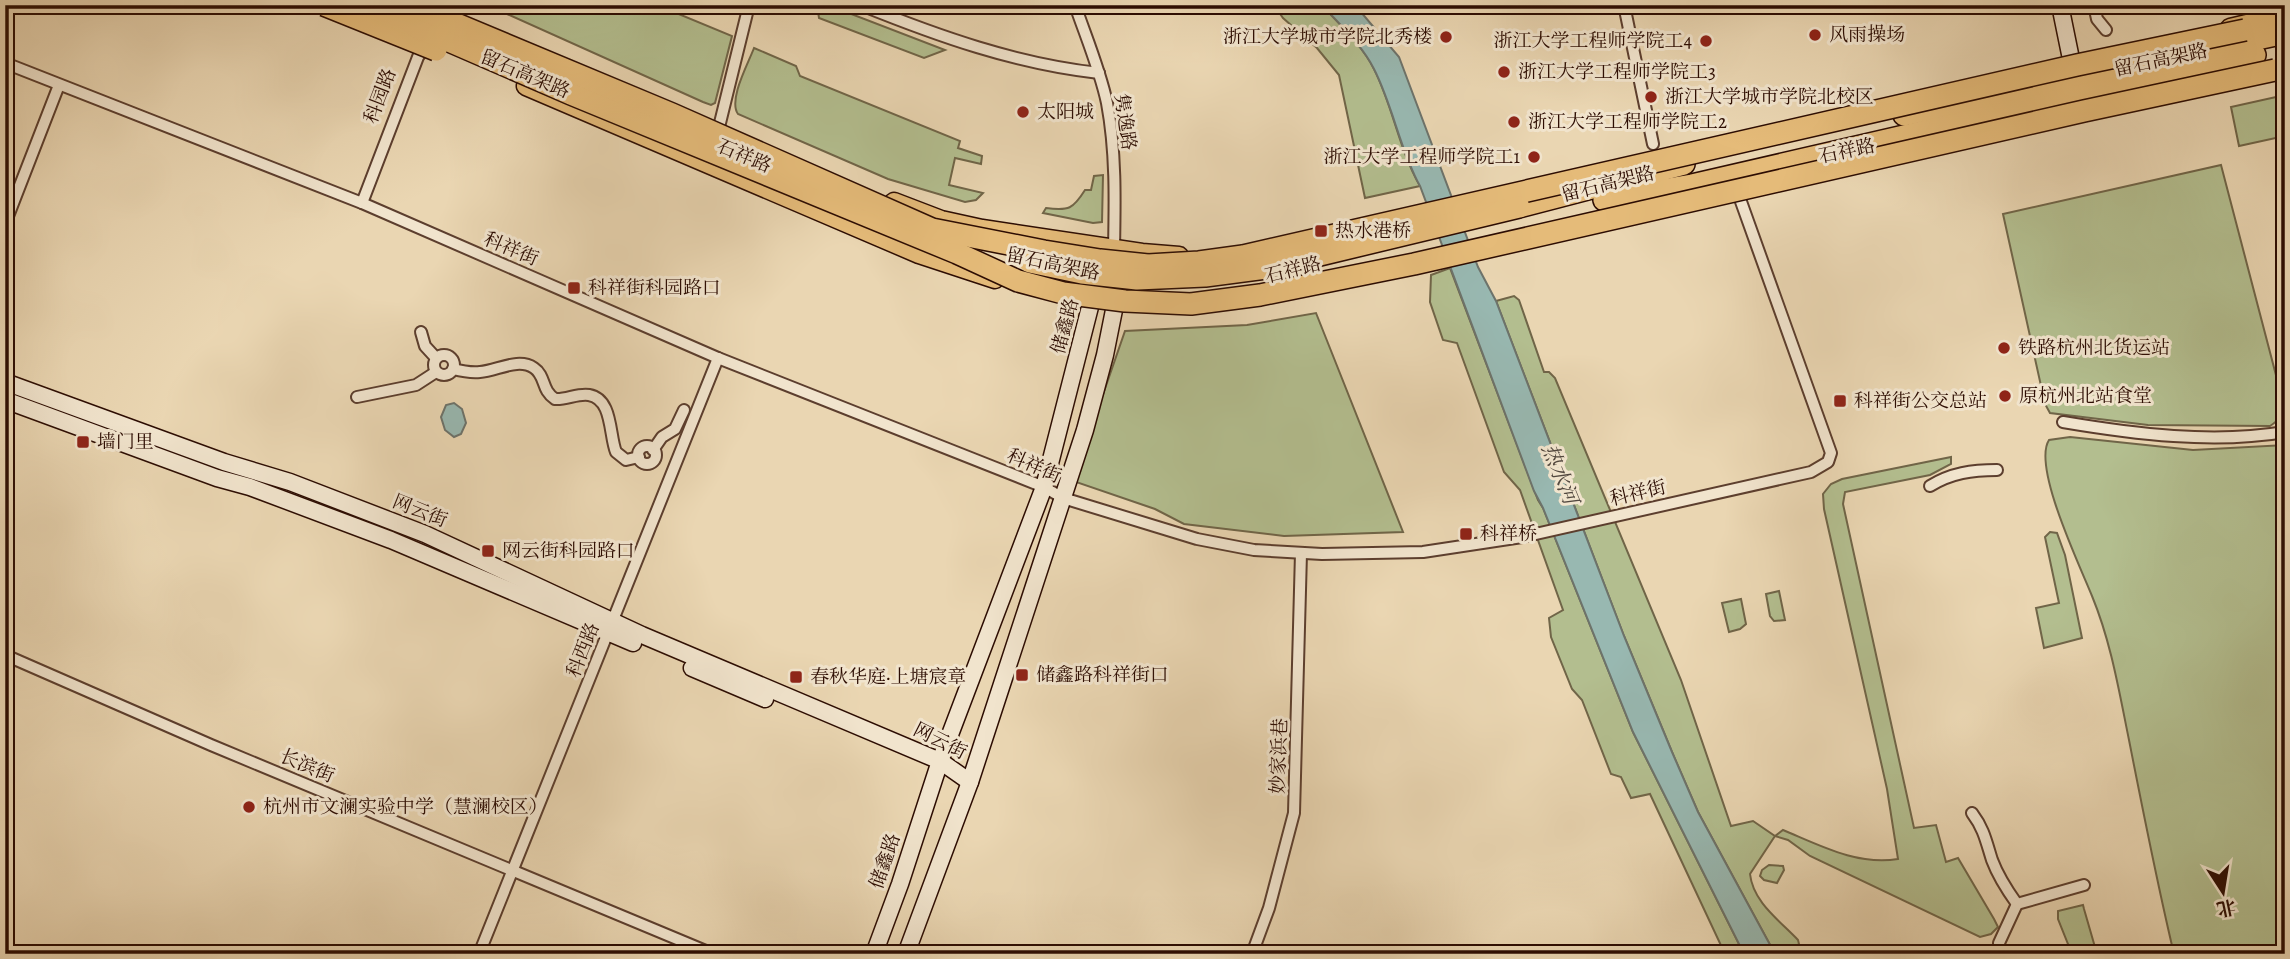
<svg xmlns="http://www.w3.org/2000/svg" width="2290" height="959" viewBox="0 0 2290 959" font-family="Alegreya,'Noto Serif SC',serif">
	<rect width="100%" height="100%" fill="#ead6b2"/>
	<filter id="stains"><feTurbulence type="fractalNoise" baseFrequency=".00286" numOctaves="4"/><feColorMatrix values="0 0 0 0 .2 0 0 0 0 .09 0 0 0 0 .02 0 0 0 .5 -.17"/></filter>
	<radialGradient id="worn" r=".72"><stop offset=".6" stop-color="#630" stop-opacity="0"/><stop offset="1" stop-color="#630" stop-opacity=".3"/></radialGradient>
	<!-- green -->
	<g fill="#b3be8f" stroke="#706548" stroke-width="2">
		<path d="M 487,5 L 657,5 L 732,36 L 715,103 L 711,105 L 703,102 Z"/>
		<path d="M 817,5 L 828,5 L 945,50 L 924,58 L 819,18 Z"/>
		<path d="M 1274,5 L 1322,5 C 1340,25 1362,45 1374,69 C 1393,106 1399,150 1420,186 L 1365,198 L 1339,75 L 1317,48 L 1283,18 Z"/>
		<path d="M 754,48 L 796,66 L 800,76 L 960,141 L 958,148 L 982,156 L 981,164 L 955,158 L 949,185 L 983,193 L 976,200 L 965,202 L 888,179 L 738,114 C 728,100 748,64 754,48 Z"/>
		<path d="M 2285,95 L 2285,136 L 2239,146 L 2231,107 Z"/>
		<path d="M 2221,165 L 2283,402 C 2283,414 2281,419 2270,426 L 2148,425 L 2050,413 L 2045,404 L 2003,214 Z"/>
		<path d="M 1103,175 L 1102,222 L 1093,223 L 1043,213 L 1046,208 C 1069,211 1073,209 1085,190 L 1091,190 L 1094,176 Z"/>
		<path d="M 1450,268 L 1538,500 L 1543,508 L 1633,732 L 1744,954 L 1725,954 L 1650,794 L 1631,798 L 1621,777 L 1611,774 L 1582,700 L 1572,689 L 1551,637 L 1549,618 L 1563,610 L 1520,490 L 1504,472 L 1457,343 L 1443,340 L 1430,302 L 1431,275 Z"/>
		<path d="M 1514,296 L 1519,300 L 1544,372 L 1549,372 L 1555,378 L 1681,680 L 1731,826 L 1753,821 L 1775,836 L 1783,830 C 1819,845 1858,866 1898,859 L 1887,789 L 1824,509 L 1823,494 L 1831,484 L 1842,479 L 1951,457 L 1951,464 L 1930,475 L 1845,492 L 1843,504 L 1914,828 L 1936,825 L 1946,862 L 1958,858 L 1994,919 L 1998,927 L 1991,934 L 1980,937 L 1810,856 L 1788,840 L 1775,836 L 1750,874 C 1753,902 1779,920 1798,940 L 1799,944 L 1789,952 L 1790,954 L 1775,954 L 1698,812 L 1672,752 L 1624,636 L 1496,301 Z"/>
		<path d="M 1316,313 L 1403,532 L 1284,536 L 1184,524 L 1155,509 L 1073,481 L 1125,331 L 1247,325 Z"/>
		<path d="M 2070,437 L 2193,450 L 2285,445 L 2285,954 L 2174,954 C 2157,883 2143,811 2129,740 C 2119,691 2111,642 2092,596 C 2080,566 2032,466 2049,440 Z"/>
		<path d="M 2050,532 L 2057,533 L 2065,555 L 2082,638 L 2044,648 L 2036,608 L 2059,603 L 2045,537 Z"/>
		<path d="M 1779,591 L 1785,620 L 1774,621 L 1770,616 L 1766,594 Z"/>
		<path d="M 1741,599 L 1746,624 L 1740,629 L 1729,632 L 1722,603 Z"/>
		<path d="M 1769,865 L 1783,866 L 1784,870 L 1777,883 L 1764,880 L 1760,876 L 1762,870 Z"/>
		<path d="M 2083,905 L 2084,909 L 2097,954 L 2072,954 L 2058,919 L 2058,911 Z"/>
	</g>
	<!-- water -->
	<g fill="#98b8b1" stroke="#6d736b" stroke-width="2">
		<path d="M 1322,5 L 1355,5 L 1399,57 L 1478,267 L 1496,301 L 1624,636 L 1672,752 L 1698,812 L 1775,954 L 1744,954 L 1633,732 L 1543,508 L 1534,491 L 1420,186 C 1400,150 1393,106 1374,69 C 1362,45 1340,25 1322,5 Z"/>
		<path d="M 454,403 L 462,409 L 466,423 L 461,434 L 454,437 L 445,430 L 441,417 L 446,405 Z"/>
	</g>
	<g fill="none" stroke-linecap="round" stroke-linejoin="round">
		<!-- street casing -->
		<g stroke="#5c3e2e" stroke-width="14">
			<g id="street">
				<path d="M 861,5 C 938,36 1016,64 1099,73"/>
				<path d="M 1075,5 C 1086,37 1100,70 1107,103 C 1116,151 1115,200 1114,249"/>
				<path d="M 1624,5 L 1653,144"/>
				<path d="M 2094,5 L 2097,19 L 2106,30"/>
				<path d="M 5,63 L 362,203 L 718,358 L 1044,487 L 1063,498 L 1197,539 L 1254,550 L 1322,554 L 1423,552 L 1522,537 L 1811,472 L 1828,462 L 1831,453 L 1739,196"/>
				<path d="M 719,127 L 749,5"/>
				<path d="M 362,203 L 418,57 L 427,44"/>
				<path d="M 5,224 L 59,85"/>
				<path d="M 421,332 L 425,346 L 436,358"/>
				<circle cx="444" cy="365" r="10"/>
				<path d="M 453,369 C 461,371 471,373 480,372 C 497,371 518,357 534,368 C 546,376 541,390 555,399 C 566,400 578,393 589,395 C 613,399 609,435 616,452 L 626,460 L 639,457"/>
				<path d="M 357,397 L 416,385 L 436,372"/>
				<path d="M 2063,422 C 2134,434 2213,444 2285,432"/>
				<circle cx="647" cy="455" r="9"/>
				<path d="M 653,450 L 662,437 L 675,429 L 684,410"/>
				<path d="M 1930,486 C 1951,473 1972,470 1997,470"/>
				<path d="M 5,655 L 211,745 L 713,954"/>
				<path d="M 1972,813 C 1984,829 1986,841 1992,860 C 1998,876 2007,890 2017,904 L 2084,885"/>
				<path d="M 479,954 L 718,358"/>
				<path d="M 1252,954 L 1269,908 L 1294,813 L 1301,553"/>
				<path d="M 1999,954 L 1999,943 L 2017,904"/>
			</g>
		</g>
		<!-- secondary casing -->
		<g stroke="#2c0c02" stroke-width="19">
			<g id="secondary">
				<path d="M 2060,5 L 2071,59"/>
				<path d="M 5,382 L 224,462 L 290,482 L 425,534 L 642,635 L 940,761 L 970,782"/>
				<path d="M 5,400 L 217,478 L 250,487 L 391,540 L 633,643"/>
				<path d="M 692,668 L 765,699"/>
				<path d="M 874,954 L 900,884 L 940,761 L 1044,487 L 1091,303 L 1098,287"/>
				<path d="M 906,954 L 970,782 L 1085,430 L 1105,355 L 1115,305 L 1114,265"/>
			</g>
		</g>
		<!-- primary casing -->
		<g stroke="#2c0c02" stroke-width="21">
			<g id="primary">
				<path d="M 2230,28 L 2285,15"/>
				<path d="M 526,86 L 919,254 L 995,279"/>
				<path d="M 894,202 L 941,220 L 982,229 L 1142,253 L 1179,256"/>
			</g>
		</g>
		<!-- highway casing -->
		<g stroke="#2c0c02" stroke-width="24">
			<g id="highway">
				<path d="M 1904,115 L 2285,33"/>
				<path d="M 1604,200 L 1692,185 L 2255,55"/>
				<path d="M 1519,207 L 1684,164"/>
			</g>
		</g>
		<!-- street -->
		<use href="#street" stroke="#f1e4cd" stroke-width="10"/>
		<!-- secondary -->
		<use href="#secondary" stroke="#f1e4cd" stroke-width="16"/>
		<!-- primary -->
		<use href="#primary" stroke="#e5bb79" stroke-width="18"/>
		<!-- highway -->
		<use href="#highway" stroke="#e5bb79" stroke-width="21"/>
		<!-- highway-bridge casing -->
		<g stroke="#2c0c02" stroke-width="24" stroke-linecap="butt">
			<g id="highway-bridge">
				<path d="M 324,5 L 436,50"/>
				<path d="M 366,5 L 571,94 L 957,253 L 1018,281 L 1063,293 L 1125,301 L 1191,304 L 1260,295 L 1414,264 L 2084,111 L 2275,70"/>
				<path d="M 411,5 L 672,114 L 932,229 L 1044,251 L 1100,260 L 1148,265 L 1199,262 L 1243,256 L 2077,65 L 2245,30"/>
				<path d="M 1030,262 L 1082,273 L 1137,279 L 1205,276 L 1266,268 L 1519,207"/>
			</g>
		</g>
		<!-- highway-bridge -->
		<use href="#highway-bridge" stroke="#e5bb79" stroke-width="21"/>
	</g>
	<!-- markers -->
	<g fill="#8f2418" stroke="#f1e4cd" stroke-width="2.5">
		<circle cx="1815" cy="35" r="7"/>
		<circle cx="1446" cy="37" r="7"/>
		<circle cx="1706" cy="41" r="7"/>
		<circle cx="1504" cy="72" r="7"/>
		<circle cx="1651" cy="97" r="7"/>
		<circle cx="1023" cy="112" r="7"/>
		<circle cx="1514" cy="122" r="7"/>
		<circle cx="1534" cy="157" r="7"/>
		<rect x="1314" y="224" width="14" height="14" rx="3.5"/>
		<rect x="567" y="281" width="14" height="14" rx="3.5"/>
		<circle cx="2004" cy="348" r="7"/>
		<circle cx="2005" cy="396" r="7"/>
		<rect x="1833" y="394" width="14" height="14" rx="3.5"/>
		<rect x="76" y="435" width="14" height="14" rx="3.5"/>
		<rect x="1459" y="527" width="14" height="14" rx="3.5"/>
		<rect x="481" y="544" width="14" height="14" rx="3.5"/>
		<rect x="1015" y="668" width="14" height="14" rx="3.5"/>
		<rect x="789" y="670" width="14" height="14" rx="3.5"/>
		<circle cx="249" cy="807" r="7"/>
	</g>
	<g text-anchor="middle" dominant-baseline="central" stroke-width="6" stroke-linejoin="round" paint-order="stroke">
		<!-- poi labels -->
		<g font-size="19" fill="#2c0c02" stroke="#f1e4cd" text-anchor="start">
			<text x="1829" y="35">风雨操场</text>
			<text x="1432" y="37" text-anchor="end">浙江大学城市学院北秀楼</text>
			<text x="1692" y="41" text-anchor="end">浙江大学工程师学院工4</text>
			<text x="1518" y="72">浙江大学工程师学院工3</text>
			<text x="1665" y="97">浙江大学城市学院北校区</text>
			<text x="1037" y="112">太阳城</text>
			<text x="1528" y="122">浙江大学工程师学院工2</text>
			<text x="1520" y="157" text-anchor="end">浙江大学工程师学院工1</text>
			<text x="1335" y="231">热水港桥</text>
			<text x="588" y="288">科祥街科园路口</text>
			<text x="2018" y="348">铁路杭州北货运站</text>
			<text x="2019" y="396">原杭州北站食堂</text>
			<text x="1854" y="401">科祥街公交总站</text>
			<text x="97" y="442">墙门里</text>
			<text x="1480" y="534">科祥桥</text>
			<text x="502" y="551">网云街科园路口</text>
			<text x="1036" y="675">储鑫路科祥街口</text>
			<text x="810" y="677">春秋华庭·上塘宸章</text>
			<text x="263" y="807">杭州市文澜实验中学（慧澜校区）</text>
		</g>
		<!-- street labels -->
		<g font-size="19" fill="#2c0c02" stroke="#f1e4cd">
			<text transform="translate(2161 60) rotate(-12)">留石高架路</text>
			<text transform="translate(525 74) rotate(23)">留石高架路</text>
			<text transform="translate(380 96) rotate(-69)">科园路</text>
			<text transform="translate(1125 122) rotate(82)">隽逸路</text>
			<text transform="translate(1847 151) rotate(-12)">石祥路</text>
			<text transform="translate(744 156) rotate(23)">石祥路</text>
			<text transform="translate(1608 184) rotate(-14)">留石高架路</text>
			<text transform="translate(511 249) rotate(23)">科祥街</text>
			<text transform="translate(1053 264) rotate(12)">留石高架路</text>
			<text transform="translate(1293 270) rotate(-14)">石祥路</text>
			<text transform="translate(1065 326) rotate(-75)">储鑫路</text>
			<text transform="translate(1034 466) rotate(24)">科祥街</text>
			<text transform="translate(1638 493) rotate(-13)">科祥街</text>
			<text transform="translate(420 511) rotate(22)">网云街</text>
			<text transform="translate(583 650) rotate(-68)">科西路</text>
			<text transform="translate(940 741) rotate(27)">网云街</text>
			<text transform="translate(1279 756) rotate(-88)">妙家浜巷</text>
			<text transform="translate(307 766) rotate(23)">长滨街</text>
			<text transform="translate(885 861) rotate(-71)">储鑫路</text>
		</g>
		<!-- water labels -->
		<g font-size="21" font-style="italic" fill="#52483f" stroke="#f1e4cd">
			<text transform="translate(1560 474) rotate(68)">热水河</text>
		</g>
	</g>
	<!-- margin -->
	<rect width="2290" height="959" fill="none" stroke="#ead6b2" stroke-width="28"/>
	<rect x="7" y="7" width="2276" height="945" fill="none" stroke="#2c0c02" stroke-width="3.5"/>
	<rect x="14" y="14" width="2262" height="931" fill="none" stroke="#2c0c02" stroke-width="2"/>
	<!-- north arrow -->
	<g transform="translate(2223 892) rotate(168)" stroke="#f1e4cd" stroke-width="5" paint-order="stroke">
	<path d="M0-5L12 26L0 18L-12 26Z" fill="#2c0c02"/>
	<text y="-10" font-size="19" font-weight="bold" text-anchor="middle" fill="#2c0c02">北</text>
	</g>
	<rect width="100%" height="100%" filter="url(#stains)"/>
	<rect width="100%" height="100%" fill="url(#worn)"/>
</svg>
